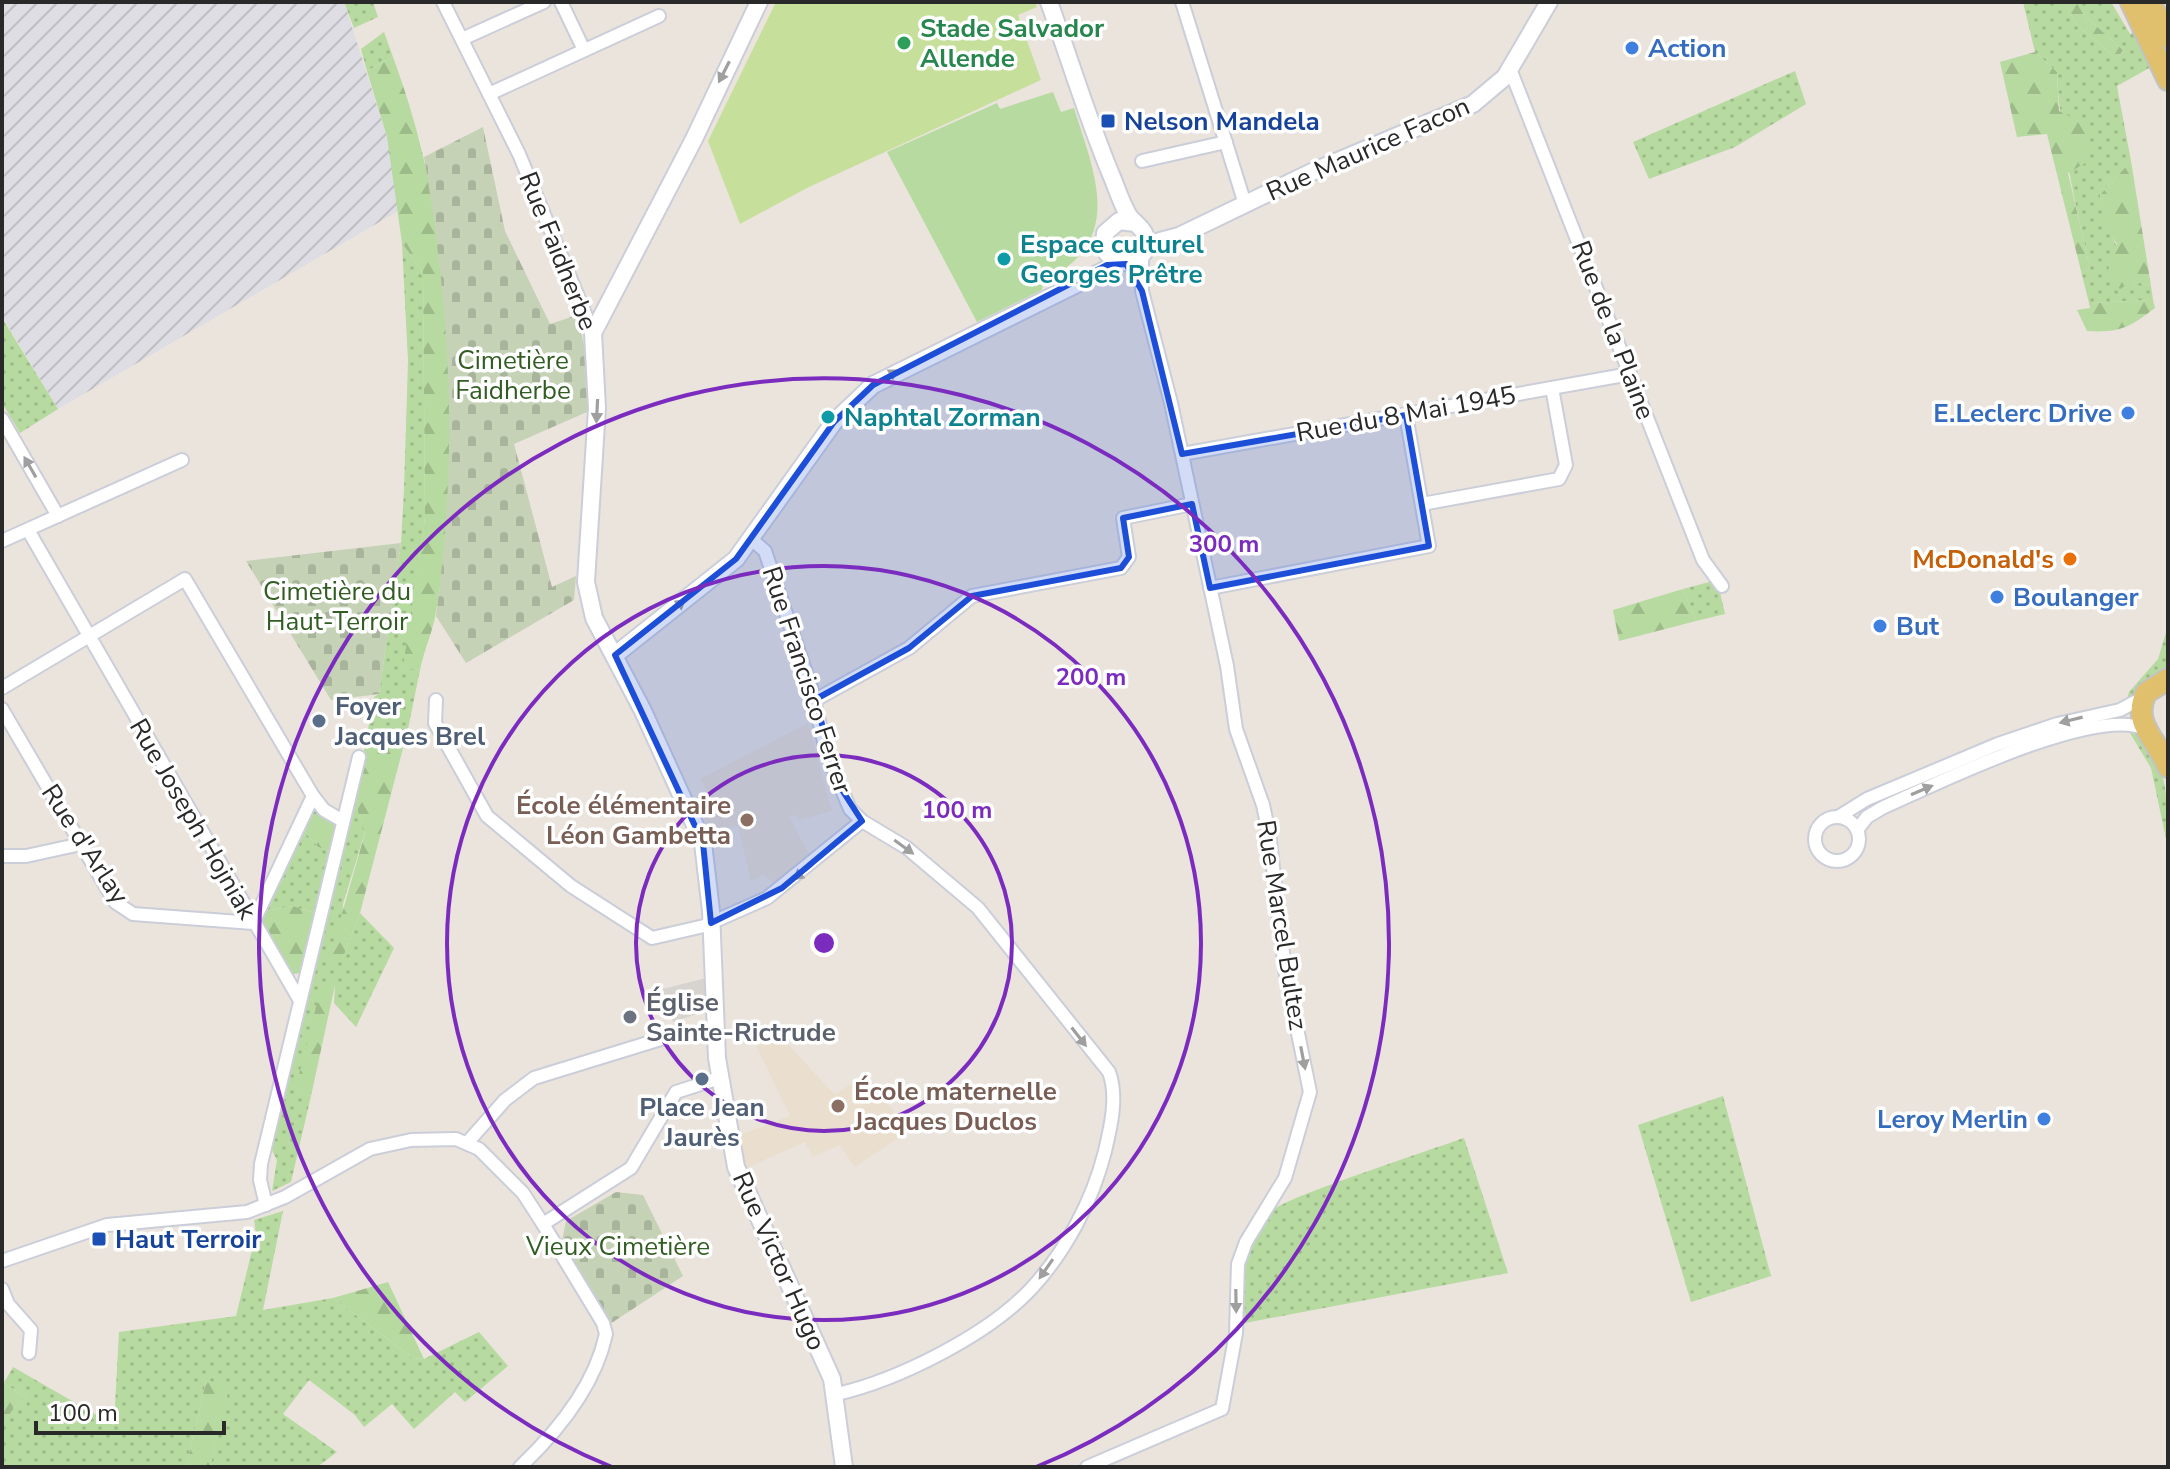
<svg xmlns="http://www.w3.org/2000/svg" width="2170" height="1469" viewBox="0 0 2170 1469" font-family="'Nunito Sans',sans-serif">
	<defs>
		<pattern id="industrial-furrows" width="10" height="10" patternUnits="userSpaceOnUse" patternTransform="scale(2)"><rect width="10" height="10" fill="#dedde3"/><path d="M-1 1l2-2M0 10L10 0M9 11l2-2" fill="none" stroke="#bebec3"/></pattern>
		<pattern id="grass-dots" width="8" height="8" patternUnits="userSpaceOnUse" patternTransform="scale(2)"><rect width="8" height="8" fill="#b6da9f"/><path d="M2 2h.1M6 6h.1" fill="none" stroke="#9cbb89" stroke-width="1.8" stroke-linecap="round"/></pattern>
		<pattern id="forest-firs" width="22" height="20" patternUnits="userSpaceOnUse" patternTransform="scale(2)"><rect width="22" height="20" fill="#b6da9f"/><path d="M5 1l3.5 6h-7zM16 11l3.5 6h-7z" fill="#9cbb89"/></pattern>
		<pattern id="cemetery-stones" width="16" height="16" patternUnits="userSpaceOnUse" patternTransform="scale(2)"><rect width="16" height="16" fill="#c5d2b6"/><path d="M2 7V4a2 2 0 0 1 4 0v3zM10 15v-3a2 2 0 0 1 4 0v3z" fill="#a9b49c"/></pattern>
	</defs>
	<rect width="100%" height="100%" fill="#eae4dd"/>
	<!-- industrial -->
	<path fill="url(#industrial-furrows)" d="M 2,2 L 344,2 L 387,137 L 400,210 L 58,409 L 2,316 Z"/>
	<!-- education -->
	<g fill="#eadfce">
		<path d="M 808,723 L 832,811 L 799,820 L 796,815 L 789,817 L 812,859 L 777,885 L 763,874 L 751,882 L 738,826 L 710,831 L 696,801 L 708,794 L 700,779 Z"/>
		<path d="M 783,1039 L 835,1095 L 865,1074 L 909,1131 L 855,1167 L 839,1145 L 813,1157 L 805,1142 L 746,1168 L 740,1135 L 790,1116 L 756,1046 Z"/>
	</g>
	<!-- grass -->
	<g fill="url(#grass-dots)">
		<path d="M 344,2 L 373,2 L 378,17 L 354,28 Z"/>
		<path d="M 2023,2 L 2064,2 L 2077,25 L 2117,59 L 2123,50 L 2084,15 L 2076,2 L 2111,2 L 2130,34 L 2135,31 L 2151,67 L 2117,86 L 2131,161 L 2100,195 C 2104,228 2120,250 2133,281 L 2151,286 L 2153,300 L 2089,303 L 2082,275 L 2090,268 C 2075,203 2060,139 2057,72 L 2035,52 Z"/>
		<path d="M 384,32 L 393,57 L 367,71 L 361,49 Z"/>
		<path d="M 1795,71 L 1806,104 L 1735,147 L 1649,179 L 1633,142 Z"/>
		<path d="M 402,243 L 423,272 L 425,518 L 404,667 L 420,670 L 408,729 L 379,730 L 364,751 L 374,697 L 379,694 L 401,543 L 404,490 L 408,361 Z"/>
		<path d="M 2,318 L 58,409 L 20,433 L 2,403 Z"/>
		<path d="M 1713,581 L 1719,588 L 1725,614 L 1696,621 L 1683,589 Z"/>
		<path d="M 2168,626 L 2166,667 L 2126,703 L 2129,692 L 2158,659 Z"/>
		<path d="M 2127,728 C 2170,749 2168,807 2168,848 L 2151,768 Z"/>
		<path d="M 354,799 L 365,832 L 343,904 L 342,960 L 360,913 L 394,948 L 356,1027 L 334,1003 L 335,985 L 296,1091 L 311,1096 L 291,1182 L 272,1191 L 277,1160 L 270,1146 Z"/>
		<path d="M 303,830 L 318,847 L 331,852 L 315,913 L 293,906 L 265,911 Z"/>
		<path d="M 1723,1096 L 1771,1276 L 1691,1302 L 1638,1125 Z"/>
		<path d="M 1464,1138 L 1508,1273 L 1245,1323 C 1241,1278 1243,1244 1275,1209 C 1287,1197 1436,1148 1464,1138 Z"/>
		<path d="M 283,1211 L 263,1310 L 333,1298 L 413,1358 L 424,1359 L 479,1332 L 508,1366 L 465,1402 L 455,1392 L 414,1429 L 392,1404 L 364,1427 L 355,1415 L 309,1380 L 283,1414 L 337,1452 L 317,1467 L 210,1467 L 229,1385 L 206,1381 L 186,1467 L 2,1467 L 2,1425 L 16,1405 L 25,1410 L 27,1398 L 4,1383 L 13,1367 L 114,1425 L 119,1332 L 236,1316 L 256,1234 L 254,1220 Z"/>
	</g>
	<!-- forest -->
	<g fill="url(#forest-firs)">
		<path d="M 2064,2 L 2076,2 L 2084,15 L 2123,50 L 2117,59 L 2077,25 Z"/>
		<path d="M 2035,52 L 2057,72 L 2059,111 L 2085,124 L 2089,161 L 2068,173 L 2090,268 L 2082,275 L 2047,134 L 2017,137 L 2000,62 Z"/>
		<path d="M 393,57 C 456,225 466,435 436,612 C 433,631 424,650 420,670 L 403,667 L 425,518 L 423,272 L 402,243 L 387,137 L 367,71 Z"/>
		<path d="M 2131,161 L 2151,286 L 2133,281 L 2120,289 L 2106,276 L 2117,244 L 2104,226 L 2100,195 Z"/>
		<path d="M 2153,300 L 2155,308 C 2129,328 2119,333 2087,331 L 2077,310 L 2090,308 L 2089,303 Z"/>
		<path d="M 1683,589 L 1696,621 L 1619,641 L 1613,610 Z"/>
		<path d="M 408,729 L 360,913 L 342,960 L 327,966 L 365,833 L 354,799 L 364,751 L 379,730 Z"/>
		<path d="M 314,806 L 338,823 L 331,852 L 318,847 L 303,830 Z"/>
		<path d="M 293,906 L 315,913 L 301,973 L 293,974 L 261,919 L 265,911 Z"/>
		<path d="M 335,985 L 311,1096 L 295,1091 L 321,987 Z"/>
		<path d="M 388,1282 L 424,1359 L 413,1358 L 333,1298 Z"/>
		<path d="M 206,1381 L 230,1384 L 210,1467 L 186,1467 Z"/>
		<path d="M 4,1383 L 27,1398 L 26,1411 L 16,1405 L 2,1425 Z"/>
	</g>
	<!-- cemetery -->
	<g fill="url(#cemetery-stones)">
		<path d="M 483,127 L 505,231 L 550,324 L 577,315 L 587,358 L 587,412 L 514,444 L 552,587 L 576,576 L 574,600 L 466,663 L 436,616 C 458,455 451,316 424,157 Z"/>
		<path d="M 401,543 L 379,694 L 331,700 L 246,561 Z"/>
		<path d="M 616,1192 L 643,1195 L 683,1276 L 610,1324 L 562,1241 L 566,1221 Z"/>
	</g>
	<!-- park -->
	<path fill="#b6da9f" d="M 1053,92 L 1061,112 L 1074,108 C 1096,178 1125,241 1043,282 L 1042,290 L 977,322 L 887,152 L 997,103 L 1000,109 Z"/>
	<!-- pitch -->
	<path fill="#c6e09c" d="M 776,2 L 1035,2 L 1037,7 L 1018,15 L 1041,80 L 807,188 L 740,224 L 708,141 Z"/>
	<!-- plaza -->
	<path fill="#d7d3cf" d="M 706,978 L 708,1010 L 673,1022 L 670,1013 L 678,1008 L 676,1000 L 666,999 L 663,989 Z"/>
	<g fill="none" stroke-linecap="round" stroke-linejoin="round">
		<!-- minor casing -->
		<g stroke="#cbced9" stroke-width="16">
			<g id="minor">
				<path d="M 443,2 L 519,154 L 593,333"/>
				<path d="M 561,2 L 584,50"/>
				<path d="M 1182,2 L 1245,204"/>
				<path d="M 462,39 L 544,2"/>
				<path d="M 1510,69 L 1703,560 L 1722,586"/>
				<path d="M 489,94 L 659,16"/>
				<path d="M 1142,161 L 1226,142"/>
				<path d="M 2,419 L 58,516"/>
				<path d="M 1182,454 L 1630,374"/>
				<path d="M 1422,504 L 1559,479 L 1566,465 L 1552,388"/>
				<path d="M 28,530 L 299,999"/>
				<path d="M 751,539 L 765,551 L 811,688 L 827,754 L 850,809 L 862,821 L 907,848 L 978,908 L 1109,1072 C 1118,1096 1111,1126 1105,1151 C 1093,1200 1065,1253 1030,1290 C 986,1336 898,1380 837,1394"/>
				<path d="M 2,541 L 182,460"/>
				<path d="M 1210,588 L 1429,546 L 1406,415"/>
				<path d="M 2,688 L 185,579 L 313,796 L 324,810 L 343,821"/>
				<path d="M 436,700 L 435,723 L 487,816 L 571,886 L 652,938 L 704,926 L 767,898 L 862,821"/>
				<path d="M 815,700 L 909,648 L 972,596 L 1121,568 L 1129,557 L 1123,518 L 1192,504"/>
				<path d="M 2,709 L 115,902 L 133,914 L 253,923 L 313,796"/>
				<circle cx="1837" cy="839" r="22"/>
				<path d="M 1838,817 L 1867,799 L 1998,744 L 2057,724 L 2120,710 L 2144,697"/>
				<path d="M 1857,830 L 1867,817 L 1882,808 C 1934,785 2095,705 2145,729"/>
				<path d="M 2,856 L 26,856 L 81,844"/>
				<path d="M 467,1143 L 505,1100 L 534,1078 L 664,1038"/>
				<path d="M 266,1205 L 260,1180 L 261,1164 L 359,757"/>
				<path d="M 2,1261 L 107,1225 L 247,1212 L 285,1197 L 370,1149 L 411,1140 L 456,1139 L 479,1149 L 523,1193 L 543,1224 L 631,1168 L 676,1092 L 720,1078"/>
				<path d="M 2,1289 L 8,1304 L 31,1330 L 29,1353"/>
				<path d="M 520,1467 C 557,1432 595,1385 606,1334 L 603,1323 L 543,1224"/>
				<path d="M 1087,1467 L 1222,1409 L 1236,1333 L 1238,1264 L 1246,1242 L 1285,1178 L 1310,1092 L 1285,970 L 1269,833 L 1263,805 L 1236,729 L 1227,666 L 1171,403 L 1142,291 L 1142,254"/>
			</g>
		</g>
		<!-- tertiary casing -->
		<g stroke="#cbced9" stroke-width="20">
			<g id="tertiary">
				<path d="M 759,2 L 694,139 L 593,333 L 597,408 L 586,582 L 594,618 L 643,711 L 703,843 L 711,911 L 717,1058 L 736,1167 L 832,1379 L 844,1467"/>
				<path d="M 1049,2 C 1070,60 1088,120 1112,177 C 1117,189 1122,205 1129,216 C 1134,223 1142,227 1145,235 C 1154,263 1115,273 1104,248 L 1105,233 L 1119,221 L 1135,223"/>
				<path d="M 1144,251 L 1160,241 L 1179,236 L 1314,171 L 1473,104 L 1505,77 L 1549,2"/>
				<path d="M 615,655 L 736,559 L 834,422 L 873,385 L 1119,263"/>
			</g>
		</g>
		<!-- primary casing -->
		<g stroke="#c3c3c3" stroke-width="24">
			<g id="primary">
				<path d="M 2131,2 L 2168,80"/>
				<path d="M 2150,2 L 2168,37"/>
				<path d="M 2168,679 L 2146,693 C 2131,724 2158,740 2168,767"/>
			</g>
		</g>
		<!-- minor -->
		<use href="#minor" stroke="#fff" stroke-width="12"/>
		<!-- tertiary -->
		<use href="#tertiary" stroke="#fff" stroke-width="16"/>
		<!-- primary -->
		<use href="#primary" stroke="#e0c06c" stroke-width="20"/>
	</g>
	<!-- one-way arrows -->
	<defs><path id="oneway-solid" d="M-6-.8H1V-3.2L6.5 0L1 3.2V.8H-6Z" transform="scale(2)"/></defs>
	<g fill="#9f9f9f">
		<use href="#oneway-solid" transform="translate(724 72) rotate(117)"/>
		<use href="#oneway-solid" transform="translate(888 376) rotate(-30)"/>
		<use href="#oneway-solid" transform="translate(597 411) rotate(93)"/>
		<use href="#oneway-solid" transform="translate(30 467) rotate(-120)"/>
		<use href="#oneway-solid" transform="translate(676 607) rotate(-38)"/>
		<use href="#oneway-solid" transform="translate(2071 720) rotate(166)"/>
		<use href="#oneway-solid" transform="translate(1922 790) rotate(-23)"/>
		<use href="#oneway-solid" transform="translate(904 847) rotate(36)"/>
		<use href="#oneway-solid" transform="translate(803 872) rotate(141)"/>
		<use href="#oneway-solid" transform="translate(1079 1037) rotate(52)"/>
		<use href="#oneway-solid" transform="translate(1303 1058) rotate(79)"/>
		<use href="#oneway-solid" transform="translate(1046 1269) rotate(125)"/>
		<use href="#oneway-solid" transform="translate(1236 1301) rotate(89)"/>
	</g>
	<!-- marked area -->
	<path fill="#1d4ed8" fill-opacity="0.2" stroke="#1d4ed8" stroke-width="6" stroke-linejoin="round" d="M 1126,264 L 1142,291 L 1182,454 L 1406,415 L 1429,546 L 1210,588 L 1192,504 L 1123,518 L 1129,557 L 1121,568 L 972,596 L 909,648 L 816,699 L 835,779 L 862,821 L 782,888 L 711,923 L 703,843 L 615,655 L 736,559 L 834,422 L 873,385 L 1107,265 Z"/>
	<!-- distance rings -->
	<g fill="none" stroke="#7b2cbf" stroke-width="4">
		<circle cx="824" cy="943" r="188"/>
		<circle cx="824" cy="943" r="377"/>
		<path d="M612 1467A565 565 0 1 1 1036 1467"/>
	</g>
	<!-- markers -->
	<circle fill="#2e9e5b" stroke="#fff" stroke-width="3" cx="904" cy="43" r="8"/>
	<g fill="#3f7fe0" stroke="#fff" stroke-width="3">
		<circle cx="1632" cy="48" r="8"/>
		<circle cx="2128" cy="413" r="8"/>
		<circle cx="1997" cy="597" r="8"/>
		<circle cx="1880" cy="626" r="8"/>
		<circle cx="2044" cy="1119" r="8"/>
	</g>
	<g fill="#1a4fb4" stroke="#fff" stroke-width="3">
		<rect x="1100" y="113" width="16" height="16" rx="4"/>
		<rect x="91" y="1231" width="16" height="16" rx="4"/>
	</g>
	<g fill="#0f9aa8" stroke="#fff" stroke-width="3">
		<circle cx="1004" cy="259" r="8"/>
		<circle cx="828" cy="417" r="8"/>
	</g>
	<circle fill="#e8710a" stroke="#fff" stroke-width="3" cx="2070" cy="559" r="8"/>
	<g fill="#5c6f8a" stroke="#fff" stroke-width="3">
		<circle cx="319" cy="721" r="8"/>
		<circle cx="702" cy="1079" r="8"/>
	</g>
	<g fill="#8d6e63" stroke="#fff" stroke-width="3">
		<circle cx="747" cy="820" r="8"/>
		<circle cx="838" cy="1106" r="8"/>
	</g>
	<circle fill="#6b7280" stroke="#fff" stroke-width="3" cx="630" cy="1017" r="8"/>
	<g text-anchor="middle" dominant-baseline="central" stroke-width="7" stroke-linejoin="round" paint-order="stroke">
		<!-- leisure labels -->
		<g font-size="26" font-weight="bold" fill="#27864d" stroke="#fff" text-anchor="start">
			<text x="920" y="28">Stade Salvador<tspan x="920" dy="30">Allende</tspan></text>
		</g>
		<!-- shop labels -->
		<g font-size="26" font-weight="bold" fill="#366cbe" stroke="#fff" text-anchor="start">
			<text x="1648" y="48">Action</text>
			<text x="2112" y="413" text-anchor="end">E.Leclerc Drive</text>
			<text x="2013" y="597">Boulanger</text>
			<text x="1896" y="626">But</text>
			<text x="2028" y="1119" text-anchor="end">Leroy Merlin</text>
		</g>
		<!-- transit labels -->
		<g font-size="26" font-weight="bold" fill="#164399" stroke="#fff" text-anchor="start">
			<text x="1124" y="121">Nelson Mandela</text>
			<text x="115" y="1239">Haut Terroir</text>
		</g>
		<!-- street labels -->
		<g font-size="26" fill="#292929" stroke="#fff">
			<text transform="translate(1368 149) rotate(-24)">Rue Maurice Facon</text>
			<text transform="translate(558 251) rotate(68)">Rue Faidherbe</text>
			<text transform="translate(1613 330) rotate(69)">Rue de la Plaine</text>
			<text transform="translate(1406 414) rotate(-10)">Rue du 8 Mai 1945</text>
			<text transform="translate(807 680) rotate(72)">Rue Francisco Ferrer</text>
			<text transform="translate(193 819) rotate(60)">Rue Joseph Hojniak</text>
			<text transform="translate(85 844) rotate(57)">Rue d'Arlay</text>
			<text transform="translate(1282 925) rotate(81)">Rue Marcel Bultez</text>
			<text transform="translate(779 1261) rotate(66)">Rue Victor Hugo</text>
		</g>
		<!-- culture labels -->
		<g font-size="26" font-weight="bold" fill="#0d838f" stroke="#fff" text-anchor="start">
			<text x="1020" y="244">Espace culturel<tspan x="1020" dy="30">Georges Prêtre</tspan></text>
			<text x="844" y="417">Naphtal Zorman</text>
		</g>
		<!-- park labels -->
		<g font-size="26" fill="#315d22" stroke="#fff">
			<text x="513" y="360">Cimetière<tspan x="513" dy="30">Faidherbe</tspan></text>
			<text x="337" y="591">Cimetière du<tspan x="337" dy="30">Haut-Terroir</tspan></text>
			<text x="618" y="1246">Vieux Cimetière</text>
		</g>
		<!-- food labels -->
		<g font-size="26" font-weight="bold" fill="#c56008" stroke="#fff" text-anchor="end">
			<text x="2054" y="559">McDonald's</text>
		</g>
		<!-- service labels -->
		<g font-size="26" font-weight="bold" fill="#4e5e75" stroke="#fff" text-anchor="start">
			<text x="335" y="706">Foyer<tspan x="335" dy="30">Jacques Brel</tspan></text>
			<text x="702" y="1107" text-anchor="middle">Place Jean<tspan x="702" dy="30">Jaurès</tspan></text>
		</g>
		<!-- education labels -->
		<g font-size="26" font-weight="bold" fill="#785e54" stroke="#fff" text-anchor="end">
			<text x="731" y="805">École élémentaire<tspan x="731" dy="30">Léon Gambetta</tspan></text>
			<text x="854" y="1091" text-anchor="start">École maternelle<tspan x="854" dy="30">Jacques Duclos</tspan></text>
		</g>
		<!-- worship labels -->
		<g font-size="26" font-weight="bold" fill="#5b616d" stroke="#fff" text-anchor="start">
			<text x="646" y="1002">Église<tspan x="646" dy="30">Sainte-Rictrude</tspan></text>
		</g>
	</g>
	<circle cx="824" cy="943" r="12" fill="#7b2cbf" stroke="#fff" stroke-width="4"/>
	<g font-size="24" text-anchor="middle" font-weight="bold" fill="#7b2cbf" stroke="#fff" stroke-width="7" stroke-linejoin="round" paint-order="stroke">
		<text x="1224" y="552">300 m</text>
		<text x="1091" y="685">200 m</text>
		<text x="957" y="818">100 m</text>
	</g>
	<!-- border -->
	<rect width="2170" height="1469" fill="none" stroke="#292929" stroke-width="8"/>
	<!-- scale -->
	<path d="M36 1421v12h188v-12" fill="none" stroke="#292929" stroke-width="4"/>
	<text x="48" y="1421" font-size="24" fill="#292929" stroke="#ffffff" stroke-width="6" paint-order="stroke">100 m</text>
</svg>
